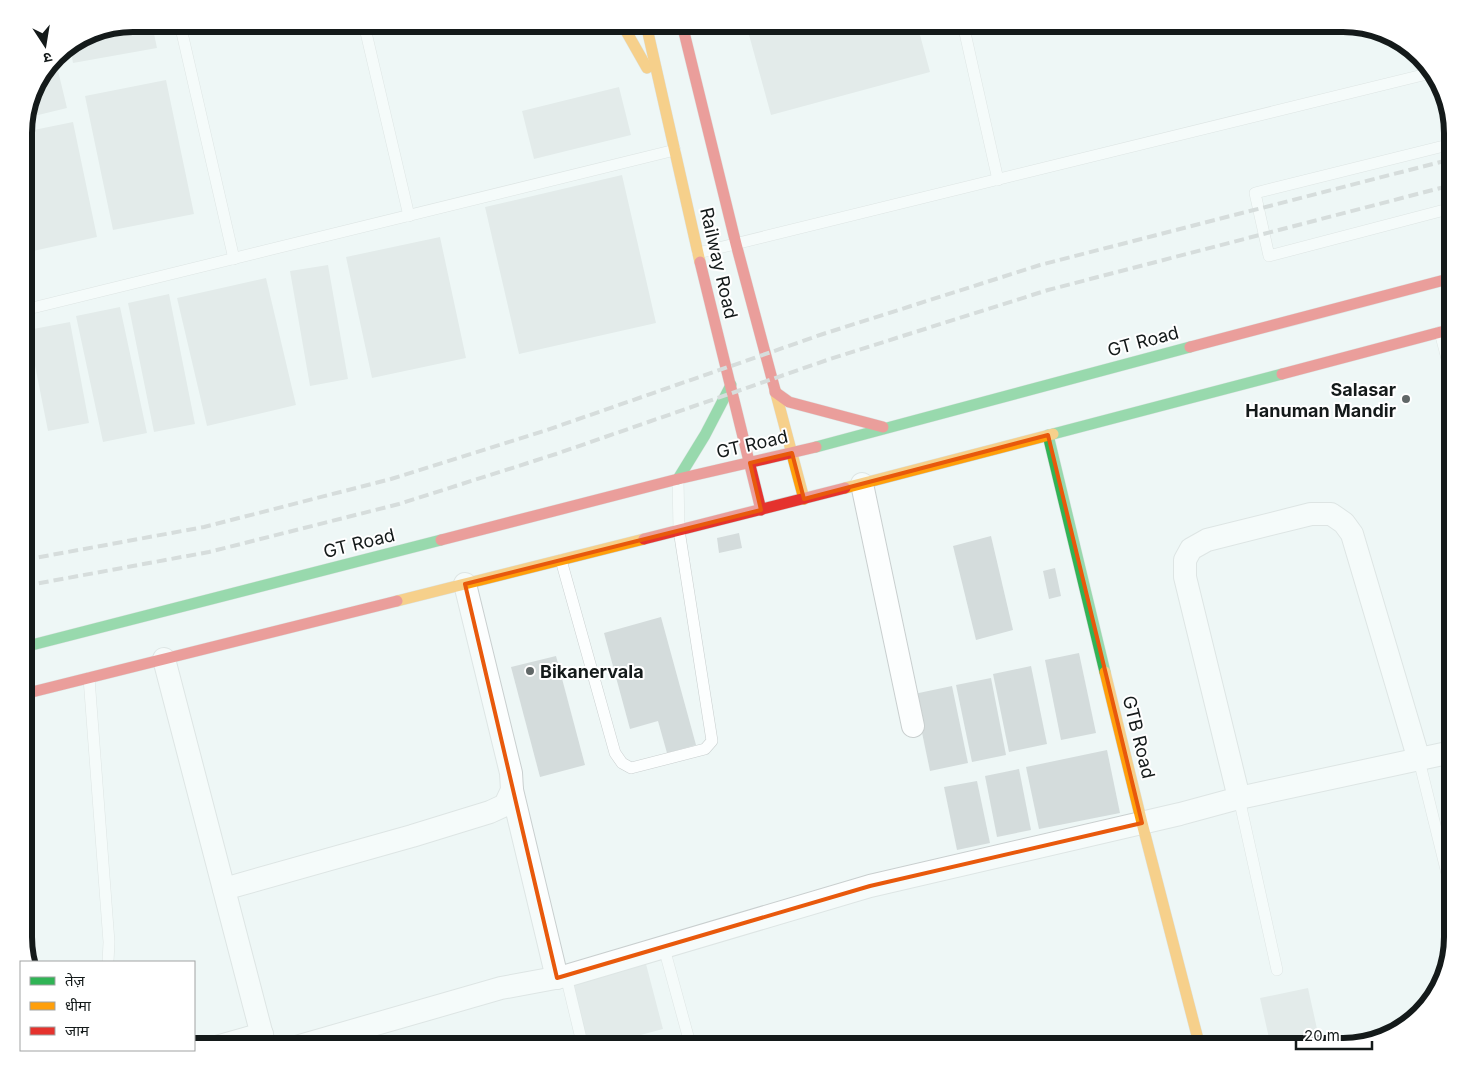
<svg xmlns="http://www.w3.org/2000/svg" width="1476" height="1071" viewBox="0 0 1476 1071" font-family="Inter,'Noto Sans Devanagari',sans-serif">
	<rect width="100%" height="100%" fill="#eef7f6"/>
	<!-- building -->
	<g fill="#d4dcdc">
		<path d="M 133,24 L 152,24 L 157,48 L 73,63 L 70,46 L 92,32 Z"/>
		<path d="M 746,24 L 917,24 L 930,72 L 771,115 Z"/>
		<path d="M 55,58 L 67,108 L 26,118 L 35,85 Z"/>
		<path d="M 166,80 L 194,214 L 113,230 L 85,96 Z"/>
		<path d="M 619,87 L 631,135 L 534,159 L 522,111 Z"/>
		<path d="M 73,122 L 97,237 L 24,253 L 24,132 Z"/>
		<path d="M 622,175 L 656,323 L 519,354 L 485,207 Z"/>
		<path d="M 440,237 L 466,358 L 372,378 L 346,257 Z"/>
		<path d="M 328,265 L 348,379 L 310,386 L 290,271 Z"/>
		<path d="M 266,278 L 296,405 L 207,426 L 177,298 Z"/>
		<path d="M 169,294 L 195,424 L 154,432 L 128,303 Z"/>
		<path d="M 120,307 L 147,433 L 103,442 L 76,316 Z"/>
		<path d="M 70,322 L 89,423 L 48,431 L 28,330 Z"/>
		<path d="M 739,533 L 742,548 L 719,553 L 717,538 Z"/>
		<path d="M 991,536 L 1013,630 L 976,640 L 953,546 Z"/>
		<path d="M 1055,568 L 1061,596 L 1049,599 L 1043,571 Z"/>
		<path d="M 661,617 L 696,745 L 667,753 L 658,721 L 630,729 L 604,633 Z"/>
		<path d="M 1079,653 L 1096,733 L 1061,740 L 1045,660 Z"/>
		<path d="M 556,656 L 585,765 L 540,777 L 511,667 Z"/>
		<path d="M 1031,666 L 1047,744 L 1009,752 L 993,674 Z"/>
		<path d="M 991,678 L 1006,755 L 972,762 L 956,685 Z"/>
		<path d="M 952,686 L 968,763 L 930,771 L 914,694 Z"/>
		<path d="M 1107,750 L 1120,813 L 1039,829 L 1026,767 Z"/>
		<path d="M 1019,769 L 1031,830 L 997,837 L 985,776 Z"/>
		<path d="M 977,781 L 990,843 L 957,850 L 944,787 Z"/>
		<path d="M 646,964 L 663,1029 L 596,1047 L 586,1047 L 570,984 Z"/>
		<path d="M 1308,988 L 1321,1047 L 1271,1047 L 1260,998 Z"/>
		<path d="M 371,1032 L 374,1047 L 316,1047 Z"/>
	</g>
	<g fill="none" stroke-linecap="round" stroke-linejoin="round">
		<!-- lane casing -->
		<g stroke="#c9cfcf" stroke-width="12">
			<g id="lane">
				<path d="M 180,24 L 234,259"/>
				<path d="M 364,24 L 409,216"/>
				<path d="M 963,24 L 998,180"/>
				<path d="M 1452,144 L 1255,193 L 1269,256 L 1452,208"/>
				<path d="M 698,253 L 1431,73"/>
				<path d="M 24,310 L 675,150"/>
				<path d="M 1440,332 L 1452,378"/>
				<path d="M 561,560 L 615,753 L 622,763 L 631,768 L 705,749 L 712,741 L 710,728 L 679,530 L 678,479"/>
				<path d="M 89,678 L 109,942 L 108,962"/>
				<path d="M 1419,760 L 1452,894"/>
				<path d="M 1239,798 L 1277,970"/>
				<path d="M 664,948 L 691,1047"/>
				<path d="M 566,976 L 583,1047"/>
			</g>
		</g>
		<!-- street casing -->
		<g stroke="#c9cfcf" stroke-width="24">
			<g id="street">
				<path d="M 862,484 L 913,726"/>
				<path d="M 164,659 L 265,1047"/>
				<path d="M 512,790 L 557,978"/>
				<path d="M 1239,798 L 1185,577 L 1185,560 L 1191,549 L 1207,540 L 1311,514 L 1331,514 L 1344,523 L 1352,534 L 1419,760"/>
				<path d="M 224,889 L 412,836 L 490,812 L 505,805 L 512,790 L 511,773 L 465,584"/>
				<path d="M 216,1047 L 262,1034"/>
				<path d="M 296,1047 L 501,988 L 566,976 L 870,886 L 1180,814 L 1239,798 L 1452,752"/>
			</g>
		</g>
		<!-- fast casing -->
		<g stroke="#c9cfcf" stroke-width="12">
			<g id="fast">
				<path d="M 1053,434 L 1282,374"/>
				<path d="M 1048,435 L 1105,672"/>
				<path d="M 816,447 L 1190,347"/>
				<path d="M 678,479 L 705,435 L 731,385"/>
				<path d="M 24,647 L 441,540"/>
			</g>
		</g>
		<!-- slow casing -->
		<g stroke="#c9cfcf" stroke-width="12">
			<g id="slow">
				<path d="M 622,24 L 647,68"/>
				<path d="M 646,24 L 700,262"/>
				<path d="M 775,390 L 804,499"/>
				<path d="M 845,488 L 1053,434"/>
				<path d="M 397,601 L 644,539"/>
				<path d="M 1105,672 L 1142,823 L 1200,1047"/>
			</g>
		</g>
		<!-- jam casing -->
		<g stroke="#c9cfcf" stroke-width="12">
			<g id="jam">
				<path d="M 682,24 L 736,244 L 775,390"/>
				<path d="M 700,262 L 761,510"/>
				<path d="M 1190,347 L 1452,278"/>
				<path d="M 1282,374 L 1452,329"/>
				<path d="M 775,392 L 789,402 L 883,427"/>
				<path d="M 644,539 L 845,488"/>
				<path d="M 441,540 L 678,479 L 816,447"/>
				<path d="M 24,694 L 397,601"/>
			</g>
		</g>
		<!-- lane -->
		<use href="#lane" stroke="#fcfefe" stroke-width="11"/>
		<!-- street -->
		<use href="#street" stroke="#fcfefe" stroke-width="22"/>
		<!-- fast -->
		<use href="#fast" stroke="#30b455" stroke-width="11"/>
		<!-- slow -->
		<use href="#slow" stroke="#ff9f0a" stroke-width="11"/>
		<!-- jam -->
		<use href="#jam" stroke="#e5322d" stroke-width="11"/>
		<!-- rail -->
		<g stroke="#b9bcbc" stroke-width="4" stroke-dasharray="10 5" stroke-linecap="butt">
			<path d="M 24,560 L 204,527 L 391,479 L 547,430 L 823,334 L 1040,265 L 1452,159"/>
			<path d="M 24,586 L 209,552 L 399,504 L 556,454 L 830,359 L 1048,290 L 1452,185"/>
		</g>
	</g>
	<!-- marked area -->
	<path d="M0 0H1476V1071H0ZM 1048,435 L 1142,823 L 870,886 L 557,978 L 465,584 L 761,510 L 750,463 L 792,453 L 804,499 Z" fill="#eef7f6" fill-opacity=".55" fill-rule="evenodd"/>
	<path fill="none" stroke="#e8590c" stroke-width="4" stroke-linejoin="round" d="M 1048,435 L 1142,823 L 870,886 L 557,978 L 465,584 L 761,510 L 750,463 L 792,453 L 804,499 Z"/>
	<!-- markers -->
	<g fill="#606767" stroke="#fff" stroke-width="2">
		<circle cx="1406" cy="399" r="5"/>
		<circle cx="530" cy="671" r="5"/>
	</g>
	<g text-anchor="middle" dominant-baseline="central" stroke-width="4" stroke-linejoin="round" paint-order="stroke">
		<!-- street labels -->
		<g font-size="18" fill="#141a1a" stroke="#fff">
			<text transform="translate(719 263) rotate(77)">Railway Road</text>
			<text transform="translate(1143 341) rotate(-15)">GT Road</text>
			<text transform="translate(752 444) rotate(-13)">GT Road</text>
			<text transform="translate(359 543) rotate(-14)">GT Road</text>
			<text transform="translate(1139 737) rotate(76)">GTB Road</text>
		</g>
		<!-- poi labels -->
		<g font-size="18" font-weight="bold" fill="#141a1a" stroke="#fff" text-anchor="end">
			<text x="1396" y="389">Salasar<tspan x="1396" dy="21">Hanuman Mandir</tspan></text>
			<text x="540" y="671" text-anchor="start">Bikanervala</text>
		</g>
	</g>
	<!-- crop -->
	<path d="M0 0H1476V1071H0ZM133 32H1343A101 101 0 0 1 1444 133V937A101 101 0 0 1 1343 1038H133A101 101 0 0 1 32 937V133A101 101 0 0 1 133 32Z" fill="#fff" fill-rule="evenodd"/>
	<path fill="none" stroke="#141a1a" stroke-width="6" d="M133 32H1343A101 101 0 0 1 1444 133V937A101 101 0 0 1 1343 1038H133A101 101 0 0 1 32 937V133A101 101 0 0 1 133 32Z"/>
	<!-- legend -->
	<rect x="20" y="961" width="175" height="90" fill="#ffffff" stroke="#a1a3a3"/>
	<rect x="30" y="977" width="25" height="8" fill="#30b455" stroke="#a1a3a3"/>
	<text x="65" y="986" font-size="15" fill="#141a1a">तेज़</text>
	<rect x="30" y="1002" width="25" height="8" fill="#ff9f0a" stroke="#a1a3a3"/>
	<text x="65" y="1011" font-size="15" fill="#141a1a">धीमा</text>
	<rect x="30" y="1027" width="25" height="8" fill="#e5322d" stroke="#a1a3a3"/>
	<text x="65" y="1036" font-size="15" fill="#141a1a">जाम</text>
	<!-- north arrow -->
	<g transform="translate(45 45) rotate(168)" stroke="#ffffff" stroke-width="4" paint-order="stroke">
	<path d="M0-4L9 19L0 12L-9 19Z" fill="#141a1a"/>
	<text y="-8" font-size="14" font-weight="bold" text-anchor="middle" fill="#141a1a">उ</text>
	</g>
	<!-- scale -->
	<path d="M1296 1041v8h76v-8" fill="none" stroke="#141a1a" stroke-width="2.5"/>
	<text x="1304" y="1041" font-size="15" fill="#141a1a" stroke="#ffffff" stroke-width="4" paint-order="stroke">20 m</text>
</svg>
